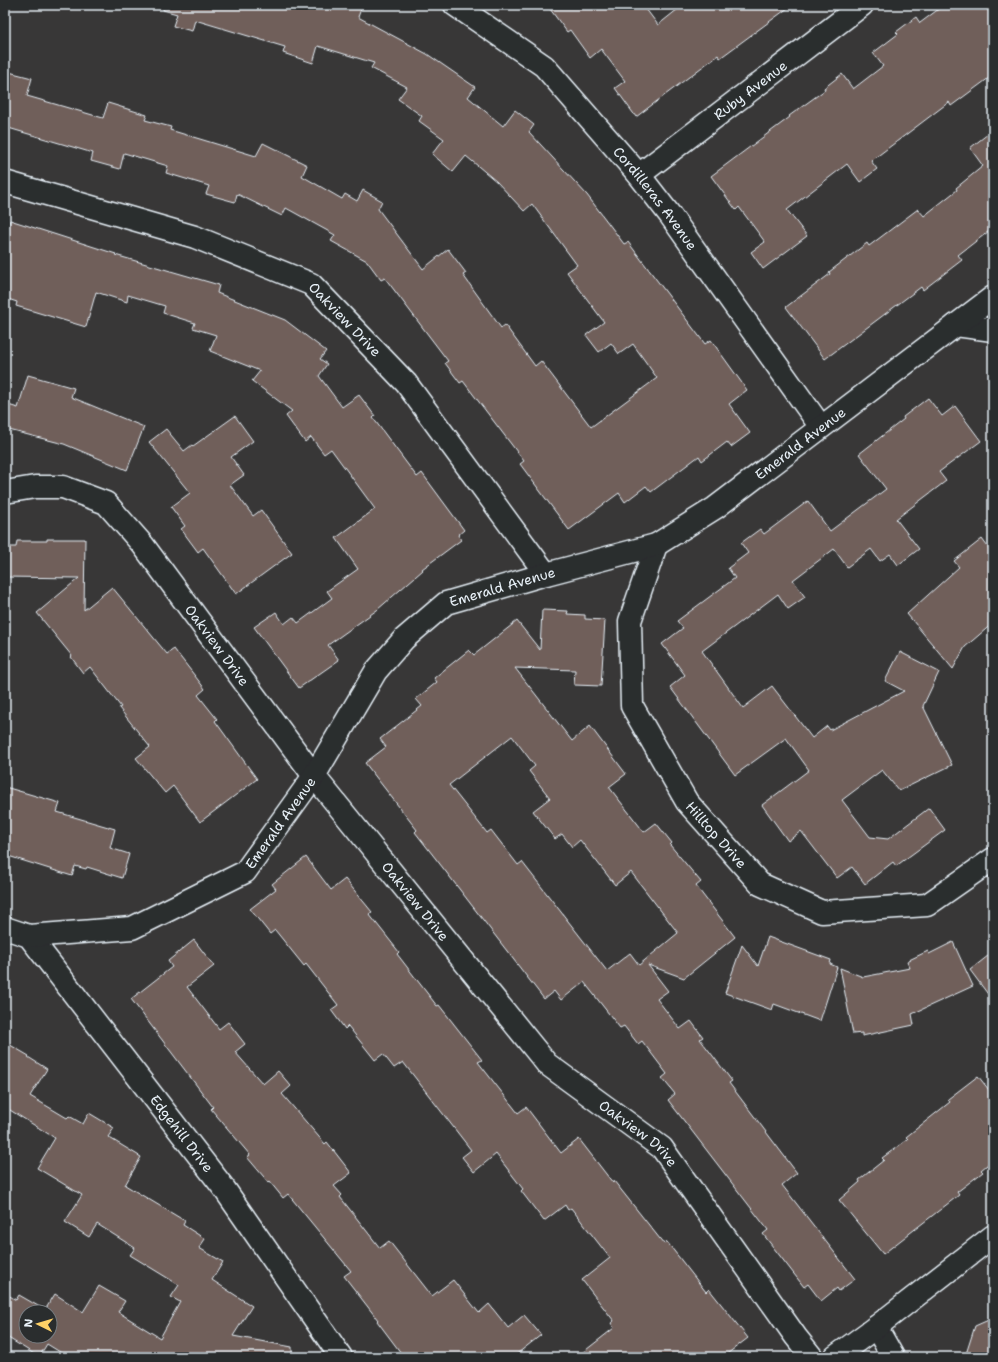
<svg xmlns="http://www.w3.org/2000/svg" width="998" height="1362" viewBox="0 0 998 1362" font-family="'Shantell Sans',sans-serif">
	<rect width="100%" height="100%" fill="#383737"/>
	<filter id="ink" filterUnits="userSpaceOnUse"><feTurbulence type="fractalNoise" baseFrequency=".025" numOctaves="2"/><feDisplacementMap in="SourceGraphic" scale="8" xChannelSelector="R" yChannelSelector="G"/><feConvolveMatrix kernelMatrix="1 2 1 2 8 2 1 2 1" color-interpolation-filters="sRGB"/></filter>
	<g filter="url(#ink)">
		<!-- building -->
		<g fill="#705e5a" stroke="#e8f1f8" fill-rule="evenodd">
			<path d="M 164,5 L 349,5 L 361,9 L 358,17 L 427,54 L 475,87 L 468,97 L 503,126 L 515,110 L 534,125 L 529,132 L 587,195 L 624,244 L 628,242 L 705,344 L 711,340 L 747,390 L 729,404 L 750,433 L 731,447 L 727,442 L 702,461 L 699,456 L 651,492 L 646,486 L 625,502 L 619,493 L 569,530 L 520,464 L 524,461 L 463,381 L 460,383 L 445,363 L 448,361 L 385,278 L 381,280 L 367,261 L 331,241 L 335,235 L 286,208 L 282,216 L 237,194 L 235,202 L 206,194 L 209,186 L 166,173 L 168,166 L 124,153 L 120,169 L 91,161 L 93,153 L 5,127 L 5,71 L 32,78 L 27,96 L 103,118 L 108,103 L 147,115 L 145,120 L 171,127 L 170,130 L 256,156 L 263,143 L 307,165 L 302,176 L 342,199 L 345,194 L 357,201 L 363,190 L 382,201 L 378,209 L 423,269 L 448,249 L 466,273 L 463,275 L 501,328 L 505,325 L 535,366 L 541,361 L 591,427 L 657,378 L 633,344 L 619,354 L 611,343 L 599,352 L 586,335 L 604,322 L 567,272 L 577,265 L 532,204 L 524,211 L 497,182 L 466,156 L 453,172 L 432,154 L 444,139 L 419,121 L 422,116 L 398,99 L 407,87 L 371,68 L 374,63 L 318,46 L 313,63 L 283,53 L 285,47 L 195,20 L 192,31 L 173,26 L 177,14 L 163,10 Z"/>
			<path d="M 547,5 L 643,5 L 658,25 L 683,5 L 792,5 L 720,58 L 718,55 L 636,117 L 615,88 L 625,81 L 601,49 L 590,58 L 570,30 L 567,32 Z"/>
			<path d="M 944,5 L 987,5 L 993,12 L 993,75 L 951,106 L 949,102 L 871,161 L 877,169 L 860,182 L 847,164 L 787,210 L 807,236 L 763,269 L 751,252 L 765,242 L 739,207 L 736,210 L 711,176 L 790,117 L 789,116 L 825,90 L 824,88 L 842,74 L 853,89 L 883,66 L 873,53 L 898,34 L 896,32 L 916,17 L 920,23 Z"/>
			<path d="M 993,130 L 993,228 L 958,255 L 962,260 L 923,290 L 921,287 L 825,359 L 786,307 L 830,274 L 829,272 L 867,243 L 869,246 L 918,209 L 924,216 L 957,190 L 956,188 L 983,166 L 970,148 Z"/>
			<path d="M 10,220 L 116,254 L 115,255 L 219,285 L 217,293 L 285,320 L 326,351 L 320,359 L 327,364 L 319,376 L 342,407 L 359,395 L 375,416 L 373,418 L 417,477 L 422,473 L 464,530 L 458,535 L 461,540 L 422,569 L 423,570 L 377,610 L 328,645 L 339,660 L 299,688 L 254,627 L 276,612 L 284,624 L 293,617 L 298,623 L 332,598 L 327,591 L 358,569 L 336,538 L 375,509 L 331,449 L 324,454 L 311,437 L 305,442 L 286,416 L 292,411 L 252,381 L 260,371 L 210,351 L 216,335 L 193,328 L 195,323 L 163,313 L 165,306 L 128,295 L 127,302 L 96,292 L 86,327 L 16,306 L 17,302 L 5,298 L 5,237 Z"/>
			<path d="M 28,375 L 74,388 L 71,397 L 144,427 L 127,470 L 64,444 L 5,429 L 5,404 L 18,408 Z"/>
			<path d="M 928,398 L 942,416 L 955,406 L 981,441 L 939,472 L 946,481 L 896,519 L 919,549 L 898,565 L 890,554 L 880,561 L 871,549 L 847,567 L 834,549 L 793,580 L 805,597 L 788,609 L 778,594 L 702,651 L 743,708 L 772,686 L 812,738 L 827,726 L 830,730 L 904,691 L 885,681 L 900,652 L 939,672 L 923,706 L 952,765 L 899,791 L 882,770 L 842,800 L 870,837 L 888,839 L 929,808 L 945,830 L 896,866 L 893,862 L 865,884 L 852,867 L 837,878 L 801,831 L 788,841 L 762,805 L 809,770 L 786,738 L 735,775 L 670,687 L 685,675 L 662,644 L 683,628 L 677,621 L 735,578 L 728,568 L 748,553 L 741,543 L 760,529 L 764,534 L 808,501 L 830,531 L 886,489 L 859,454 L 904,419 L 903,417 Z"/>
			<path d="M 235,416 L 253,441 L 231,457 L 244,475 L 230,485 L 253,516 L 261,510 L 292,553 L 236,594 L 203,548 L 198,552 L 181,529 L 185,526 L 171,507 L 190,493 L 149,442 L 166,429 L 184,451 L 192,445 L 193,446 Z"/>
			<path d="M 47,539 L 85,539 L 84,610 L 112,587 L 167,654 L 174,649 L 205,689 L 198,695 L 217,719 L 215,721 L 257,779 L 200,822 L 173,786 L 165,793 L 136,758 L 150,747 L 119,708 L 121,707 L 90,667 L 83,673 L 71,657 L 72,656 L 37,613 L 79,578 L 5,577 L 5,547 L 16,547 L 17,541 L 47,541 Z"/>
			<path d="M 982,539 L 993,554 L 993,623 L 965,647 L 953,669 L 907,614 L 959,567 L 954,561 Z"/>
			<path d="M 542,610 L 568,611 L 567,614 L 585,615 L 585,619 L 605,620 L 601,686 L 574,685 L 575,670 L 515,668 L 572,741 L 590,726 L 626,774 L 609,787 L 644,832 L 656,823 L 672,843 L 670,845 L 701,882 L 696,886 L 735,937 L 684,978 L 648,965 L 668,991 L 657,999 L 680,1029 L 691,1021 L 703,1037 L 700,1039 L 732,1081 L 729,1083 L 797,1173 L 782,1185 L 855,1279 L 839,1291 L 837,1288 L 821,1301 L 808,1284 L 804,1287 L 763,1234 L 768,1230 L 668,1100 L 675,1094 L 662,1078 L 667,1074 L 642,1041 L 638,1044 L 624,1026 L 620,1028 L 584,982 L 561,1000 L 554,991 L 544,999 L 443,868 L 415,832 L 417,830 L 365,763 L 386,747 L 380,739 L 422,706 L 416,699 L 437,682 L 434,678 L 469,650 L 474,655 L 517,621 L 540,650 ZM 512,736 L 535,766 L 529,771 L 550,798 L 533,811 L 555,839 L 562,834 L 572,847 L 580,840 L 615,885 L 631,872 L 678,933 L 639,965 L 630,953 L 607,971 L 522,862 L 518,865 L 491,830 L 487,833 L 449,785 Z"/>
			<path d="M 5,787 L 60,803 L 57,812 L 115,829 L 110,848 L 129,854 L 122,878 L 87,867 L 86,869 L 75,866 L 72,876 L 5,855 Z"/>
			<path d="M 306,857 L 331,890 L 345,879 L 372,912 L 369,914 L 399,952 L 397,954 L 437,1006 L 439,1005 L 482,1060 L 478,1062 L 518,1113 L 526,1107 L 561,1153 L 579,1139 L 613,1183 L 614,1181 L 664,1244 L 667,1242 L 706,1292 L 709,1289 L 748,1338 L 723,1357 L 577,1357 L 614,1328 L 611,1323 L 614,1321 L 582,1280 L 610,1258 L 571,1208 L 568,1210 L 565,1205 L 544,1221 L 521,1191 L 523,1189 L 496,1154 L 474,1172 L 462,1157 L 471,1150 L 403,1062 L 394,1068 L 383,1054 L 375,1060 L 348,1026 L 345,1029 L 331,1010 L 338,1005 L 306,964 L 304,966 L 275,930 L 270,934 L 250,909 L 276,889 L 272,884 Z"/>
			<path d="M 768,937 L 831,960 L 830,964 L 837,967 L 820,1021 L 774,1004 L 772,1010 L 725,993 L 742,945 L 758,966 Z"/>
			<path d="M 194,940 L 214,966 L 187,987 L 219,1029 L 228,1022 L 245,1044 L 235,1052 L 263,1084 L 278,1071 L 291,1086 L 282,1094 L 325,1144 L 327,1142 L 351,1173 L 334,1186 L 342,1195 L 340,1197 L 380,1248 L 389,1241 L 432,1296 L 453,1280 L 479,1313 L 489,1304 L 508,1328 L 524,1315 L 541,1335 L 513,1357 L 404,1357 L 377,1321 L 378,1320 L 344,1276 L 351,1271 L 288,1194 L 283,1198 L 270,1182 L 269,1183 L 247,1157 L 250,1155 L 211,1109 L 213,1107 L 131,999 L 172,967 L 168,961 Z"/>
			<path d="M 953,942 L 973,986 L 912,1014 L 914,1025 L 862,1036 L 862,1033 L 853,1034 L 840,968 L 863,977 L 910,968 L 907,961 L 928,951 L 929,954 Z"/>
			<path d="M 993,952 L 993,1001 L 970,970 Z"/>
			<path d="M 5,1042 L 29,1056 L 28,1057 L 47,1069 L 30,1096 L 67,1118 L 69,1116 L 83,1124 L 89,1113 L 114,1128 L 108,1137 L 141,1157 L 125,1185 L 185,1221 L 183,1225 L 205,1239 L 199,1248 L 223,1262 L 212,1280 L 252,1306 L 233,1336 L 292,1347 L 292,1357 L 68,1357 L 47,1344 L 39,1357 L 5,1336 L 5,1293 L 16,1300 L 19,1295 L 45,1310 L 55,1294 L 83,1312 L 99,1286 L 125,1301 L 118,1312 L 160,1338 L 180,1302 L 171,1297 L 179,1285 L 130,1255 L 135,1248 L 97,1224 L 89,1237 L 65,1222 L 82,1195 L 37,1168 L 55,1138 L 5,1107 ZM 26,1312 L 50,1312 L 50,1336 L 26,1336 Z"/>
			<path d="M 978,1076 L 993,1095 L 993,1160 L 981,1170 L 983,1172 L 957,1192 L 959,1195 L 883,1254 L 839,1200 L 860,1182 L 859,1180 L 884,1160 L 882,1158 L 908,1139 L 906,1137 L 950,1102 L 948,1099 Z"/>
			<path d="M 993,1318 L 993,1357 L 965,1357 L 975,1326 Z"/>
		</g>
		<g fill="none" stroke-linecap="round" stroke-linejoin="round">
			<!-- street casing -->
			<g stroke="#e8f1f8" stroke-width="25">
				<g id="street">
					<path id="s1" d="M 455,5 L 544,66 L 639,175 L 670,215 L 821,427"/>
					<path id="s2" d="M 639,175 L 862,5"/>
					<path id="s3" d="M 5,182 L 195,237 L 311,284 L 406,383 L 546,574"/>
					<path d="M 956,325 L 993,330"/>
					<path id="s4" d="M 5,492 L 35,487 L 63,487 L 106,503 L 143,545 L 314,776 L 547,1064 L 662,1148 L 796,1337 L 812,1357"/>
					<path id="s5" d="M 656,545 L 630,621 L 632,706 L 687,802 L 760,884 L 822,912 L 927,905 L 993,859"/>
					<path id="s6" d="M 5,928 L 29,936 L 223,1187 L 341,1357"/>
					<path id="s7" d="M 29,936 L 132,928 L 245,872 L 314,776 L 376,671 L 404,639 L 446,603 L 546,574 L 656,545 L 715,508 L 993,297"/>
					<path d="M 876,1327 L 893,1357"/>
				</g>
			</g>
			<!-- secondary casing -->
			<g stroke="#e8f1f8" stroke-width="25">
				<path id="secondary" d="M 835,1357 L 876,1327 L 993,1236"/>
			</g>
			<!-- street -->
			<use href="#street" stroke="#2a2d2e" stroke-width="22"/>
			<!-- secondary -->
			<use href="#secondary" stroke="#2a2d2e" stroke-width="22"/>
		</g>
	</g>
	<g text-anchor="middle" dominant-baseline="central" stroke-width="3" stroke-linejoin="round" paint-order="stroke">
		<!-- street labels -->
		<g font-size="14" fill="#e8f1f8" stroke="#2a2d2e">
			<text stroke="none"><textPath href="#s2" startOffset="140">Ruby Avenue</textPath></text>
			<text stroke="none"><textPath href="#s1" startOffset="281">Cordilleras Avenue</textPath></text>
			<text stroke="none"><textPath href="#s3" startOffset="372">Oakview Drive</textPath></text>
			<text stroke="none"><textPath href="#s7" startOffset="962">Emerald Avenue</textPath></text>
			<text stroke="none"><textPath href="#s7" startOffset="626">Emerald Avenue</textPath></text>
			<text stroke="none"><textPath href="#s4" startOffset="285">Oakview Drive</textPath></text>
			<text stroke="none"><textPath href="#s7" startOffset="290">Emerald Avenue</textPath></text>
			<text stroke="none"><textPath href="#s5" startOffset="320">Hilltop Drive</textPath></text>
			<text stroke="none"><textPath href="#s4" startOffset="609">Oakview Drive</textPath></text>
			<text stroke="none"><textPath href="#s6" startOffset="275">Edgehill Drive</textPath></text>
			<text stroke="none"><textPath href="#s4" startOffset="933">Oakview Drive</textPath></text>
		</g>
	</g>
	<!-- margin -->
	<rect width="998" height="1362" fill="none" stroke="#2a2d2e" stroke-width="20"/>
	<rect x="10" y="10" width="978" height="1342" fill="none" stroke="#e8f1f8" stroke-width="1.5" filter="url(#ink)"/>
	<!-- north arrow -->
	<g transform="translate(38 1324) rotate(275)"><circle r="19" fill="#2a2d2e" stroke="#767b7f"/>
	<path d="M0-3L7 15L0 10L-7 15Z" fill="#ffd166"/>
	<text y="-6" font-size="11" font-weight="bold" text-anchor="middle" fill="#e8f1f8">N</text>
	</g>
</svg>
